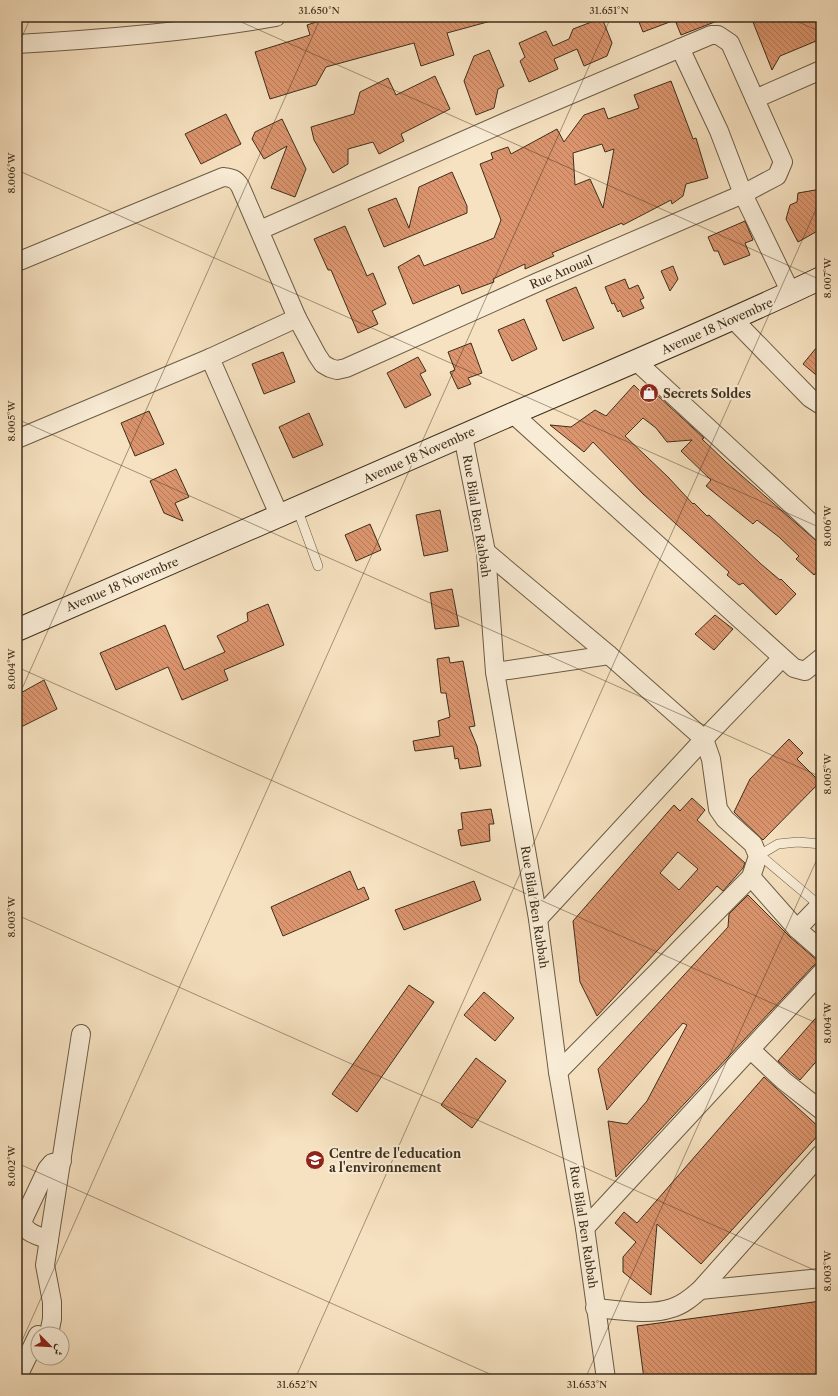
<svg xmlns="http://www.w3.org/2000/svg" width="838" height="1396" viewBox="0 0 838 1396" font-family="'Libre Caslon Text',Amiri,serif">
	<defs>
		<pattern id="building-back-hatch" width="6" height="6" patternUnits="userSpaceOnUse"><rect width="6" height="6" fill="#dc956e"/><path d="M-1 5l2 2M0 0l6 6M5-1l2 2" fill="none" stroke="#b47a5a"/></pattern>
	</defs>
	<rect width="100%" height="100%" fill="#f6e1c0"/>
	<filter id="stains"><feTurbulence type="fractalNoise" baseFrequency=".005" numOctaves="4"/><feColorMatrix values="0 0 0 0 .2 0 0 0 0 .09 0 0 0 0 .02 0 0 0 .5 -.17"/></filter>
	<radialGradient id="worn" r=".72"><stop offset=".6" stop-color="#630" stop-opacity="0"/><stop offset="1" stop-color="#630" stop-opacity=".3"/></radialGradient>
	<!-- building -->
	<g fill="url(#building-back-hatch)" stroke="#3e2f1b" fill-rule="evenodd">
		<path d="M 332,17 L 490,17 L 491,21 L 447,33 L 454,55 L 421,66 L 414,43 L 326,67 L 316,85 L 270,99 L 255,52 L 310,35 L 307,25 Z"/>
		<path d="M 637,17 L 725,17 L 725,18 L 681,35 L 675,20 L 643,32 Z"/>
		<path d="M 757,17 L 821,17 L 821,39 L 780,56 L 772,70 L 753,22 L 758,20 Z"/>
		<path d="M 602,18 L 612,43 L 607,56 L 584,66 L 577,49 L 554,59 L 558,69 L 529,82 L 520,61 L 525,57 L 519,43 L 546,31 L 553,46 L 569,39 L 573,29 Z"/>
		<path d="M 489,50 L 504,86 L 498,89 L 494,108 L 476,115 L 464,81 L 474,56 Z"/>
		<path d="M 435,76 L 450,109 L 401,134 L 404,141 L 379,154 L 373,142 L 348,149 L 348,164 L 333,173 L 314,140 L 311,127 L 354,114 L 360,92 L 388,78 L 396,95 Z"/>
		<path d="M 671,81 L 693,139 L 696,138 L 708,178 L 686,184 L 683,196 L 672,204 L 671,200 L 623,225 L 622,223 L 552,253 L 554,256 L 525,269 L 525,264 L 493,279 L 494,282 L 462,294 L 459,285 L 413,304 L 398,267 L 419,255 L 424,266 L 494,238 L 501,220 L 480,164 L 493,159 L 491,153 L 508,147 L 511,154 L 557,129 L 564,142 L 584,115 L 604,108 L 608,119 L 639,108 L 634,95 ZM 602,144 L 605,152 L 614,149 L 603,208 L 590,179 L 575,185 L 573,153 Z"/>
		<path d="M 226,114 L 241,144 L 201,164 L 185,134 Z"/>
		<path d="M 282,119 L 306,169 L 295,197 L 271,188 L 287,146 L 264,159 L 252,139 L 255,132 Z"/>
		<path d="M 452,172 L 467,206 L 467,213 L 384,247 L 368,209 L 396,198 L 409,228 L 419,187 Z"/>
		<path d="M 821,189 L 821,229 L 798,242 L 786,219 L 790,205 L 797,202 L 798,193 Z"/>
		<path d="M 745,221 L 753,240 L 745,243 L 750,255 L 724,265 L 718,251 L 714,251 L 708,237 Z"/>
		<path d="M 345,226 L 367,276 L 373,273 L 386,304 L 372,311 L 378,324 L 358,333 L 331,270 L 328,270 L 314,239 Z"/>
		<path d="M 673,266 L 678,279 L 670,291 L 661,271 Z"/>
		<path d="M 625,279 L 629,289 L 638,285 L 644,298 L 640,300 L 644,308 L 623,317 L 620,310 L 618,312 L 614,303 L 612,304 L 605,287 Z"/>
		<path d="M 576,287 L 594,328 L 563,341 L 546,300 Z"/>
		<path d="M 524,319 L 537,349 L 512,361 L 498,330 Z"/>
		<path d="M 821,342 L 821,379 L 803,364 Z"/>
		<path d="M 471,343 L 482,373 L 468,378 L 471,384 L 458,389 L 450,372 L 455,370 L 448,352 Z"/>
		<path d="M 283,352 L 295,382 L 264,394 L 252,364 Z"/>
		<path d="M 418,357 L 426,371 L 420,374 L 431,395 L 405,408 L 387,373 Z"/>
		<path d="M 634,385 L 640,391 L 646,385 L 704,438 L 702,439 L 726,462 L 821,545 L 821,567 L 814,575 L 796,559 L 799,556 L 779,537 L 757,520 L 753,524 L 706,486 L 711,480 L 681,451 L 692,440 L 667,442 L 656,428 L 643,418 L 625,436 L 668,477 L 693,504 L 694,503 L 707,516 L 709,515 L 761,564 L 780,580 L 781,579 L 796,594 L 776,615 L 743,583 L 739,585 L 727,575 L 729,572 L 643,494 L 593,442 L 584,452 L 550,425 L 571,427 L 595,410 L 606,416 Z"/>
		<path d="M 149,411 L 164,444 L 135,456 L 121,423 Z"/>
		<path d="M 309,413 L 323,445 L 293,458 L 279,427 Z"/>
		<path d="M 176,469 L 189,497 L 175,503 L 183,521 L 164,513 L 150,481 Z"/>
		<path d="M 440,510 L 448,551 L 424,556 L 416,515 Z"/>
		<path d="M 370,524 L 381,550 L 356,561 L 345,535 Z"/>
		<path d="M 452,589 L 459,626 L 435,629 L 430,593 Z"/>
		<path d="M 268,604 L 284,645 L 224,670 L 228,680 L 182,700 L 168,667 L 116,690 L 100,653 L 165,625 L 184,670 L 225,652 L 217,636 L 248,621 L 247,613 Z"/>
		<path d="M 715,615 L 733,629 L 714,650 L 695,634 Z"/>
		<path d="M 449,657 L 450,663 L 463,661 L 475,726 L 469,727 L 477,746 L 481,766 L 460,769 L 458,758 L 455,759 L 453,746 L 415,751 L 413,741 L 440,736 L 438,721 L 450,717 L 446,693 L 441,693 L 437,659 Z"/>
		<path d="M 44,680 L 57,709 L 21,727 L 17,719 L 17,695 Z"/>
		<path d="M 789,739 L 803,753 L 797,759 L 820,782 L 763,840 L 734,812 L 750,779 Z"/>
		<path d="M 692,798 L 705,810 L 697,820 L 745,863 L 743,868 L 723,891 L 717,886 L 597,1016 L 580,982 L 573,921 L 674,805 L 680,811 ZM 678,852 L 698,869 L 679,890 L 660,873 Z"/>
		<path d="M 491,809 L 494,824 L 489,824 L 490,841 L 461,846 L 458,830 L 463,829 L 461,813 Z"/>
		<path d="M 350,871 L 358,890 L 364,887 L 369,899 L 283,936 L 271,907 Z"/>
		<path d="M 474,881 L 481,900 L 404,930 L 395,910 Z"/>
		<path d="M 748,895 L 790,937 L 819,962 L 813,966 L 616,1177 L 608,1121 L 627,1124 L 647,1101 L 687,1025 L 683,1023 L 607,1110 L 598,1069 L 728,927 L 729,914 Z"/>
		<path d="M 409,985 L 434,1002 L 357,1112 L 332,1094 Z"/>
		<path d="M 484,992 L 514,1018 L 495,1041 L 464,1015 Z"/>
		<path d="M 821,1012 L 821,1056 L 800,1080 L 778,1061 Z"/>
		<path d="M 476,1058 L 506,1081 L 472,1128 L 441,1105 Z"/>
		<path d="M 764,1077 L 821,1129 L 821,1132 L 701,1264 L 657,1224 L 651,1295 L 623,1272 L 623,1257 L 636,1242 L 615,1223 L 624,1212 L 637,1223 Z"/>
		<path d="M 821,1301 L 821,1379 L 644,1379 L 637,1326 Z"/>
	</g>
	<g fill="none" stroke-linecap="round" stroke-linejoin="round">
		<!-- lane casing -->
		<g stroke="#6c5c44" stroke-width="10">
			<g id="lane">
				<path d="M 297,508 L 318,566"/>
				<path d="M 758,856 L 778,844 L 798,842 L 821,844"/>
				<path d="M 761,856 L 819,905"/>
			</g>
		</g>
		<!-- street casing -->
		<g stroke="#6c5c44" stroke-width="20">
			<g id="street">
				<path d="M 17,44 C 104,39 190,32 276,17"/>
				<path d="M 680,48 L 719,131 L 743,194 L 791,293"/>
				<path d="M 755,99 L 821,70"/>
				<path d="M 17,262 L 223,177 C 231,178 235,178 240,186 L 297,318 L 317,355 L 323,364 L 330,368 L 337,370 L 346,368 L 538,282 L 743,194 L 777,176 L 783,162 L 730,43 L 718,35 L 711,35 L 508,121 L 260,230"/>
				<path d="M 733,319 L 810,398 L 821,405"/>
				<path d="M 210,358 L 280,517"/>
				<path d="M 637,362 L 821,532"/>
				<path d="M 513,414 L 794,668 L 805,671 L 821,658"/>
				<path d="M 463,436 L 486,552 L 495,672 L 538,919 L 558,1072 L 585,1228 L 606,1379"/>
				<path d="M 17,439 L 210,358 L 297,318"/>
				<path d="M 486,552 L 609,655 L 704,739 L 711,759 L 718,809 L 725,819 L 753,844 L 758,856 L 751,877 L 558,1072"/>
				<path d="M 495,672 L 609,655"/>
				<path d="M 751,877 L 797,929 L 821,950"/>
				<path d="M 538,919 L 704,739 L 782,658"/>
				<path d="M 797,929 L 821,904"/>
				<path d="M 751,1050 L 784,1081 L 821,1110"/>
				<path d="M 585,1228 L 821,973"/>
				<path d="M 49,1240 C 40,1236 22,1233 23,1220 L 47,1169 L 52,1163 L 62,1161"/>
				<path d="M 700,1290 L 821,1278"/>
				<path d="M 595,1308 C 619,1310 649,1316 672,1308 C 683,1305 692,1297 700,1290 L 821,1154"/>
				<path d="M 49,1334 L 52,1319 L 52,1302 L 45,1265 L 81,1034"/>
				<path d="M 17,1378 L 38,1335"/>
			</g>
		</g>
		<!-- secondary casing -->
		<g stroke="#3e2f1b" stroke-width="24">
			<path id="secondary" d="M 17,630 C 182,559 346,486 510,415 C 614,370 719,327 821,278"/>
		</g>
		<!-- lane -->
		<use href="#lane" stroke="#f9ecd6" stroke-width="9"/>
		<!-- street -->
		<use href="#street" stroke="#f9ecd6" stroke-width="18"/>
		<!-- secondary -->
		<use href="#secondary" stroke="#f9ecd6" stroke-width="22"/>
	</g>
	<!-- ticks -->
	<path fill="none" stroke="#3e2f1b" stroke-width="1" stroke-opacity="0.45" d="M 230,17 L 821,280M 787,17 L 821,32M 17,48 L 31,17M 17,170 L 821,528M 17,419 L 821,777M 17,667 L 821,1025M 17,700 L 321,17M 17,915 L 821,1273M 17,1163 L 501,1379M 17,1352 L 611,17M 295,1379 L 821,198M 585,1379 L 821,850"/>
	<!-- icons -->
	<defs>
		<g id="shop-disc" transform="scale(1)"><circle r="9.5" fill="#8f2418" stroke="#f9ecd6"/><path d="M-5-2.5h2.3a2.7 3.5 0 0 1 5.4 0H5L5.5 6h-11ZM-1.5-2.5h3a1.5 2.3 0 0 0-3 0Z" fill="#fff"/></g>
		<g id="school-disc" transform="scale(1)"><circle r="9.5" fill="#8f2418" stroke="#f9ecd6"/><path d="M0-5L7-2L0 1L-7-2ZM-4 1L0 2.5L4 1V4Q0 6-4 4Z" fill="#fff"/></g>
	</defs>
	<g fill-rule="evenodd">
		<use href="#shop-disc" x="649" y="393"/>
		<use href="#school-disc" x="315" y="1160"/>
	</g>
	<g text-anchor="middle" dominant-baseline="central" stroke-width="4" stroke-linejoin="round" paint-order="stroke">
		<!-- street labels -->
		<g font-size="12" fill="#3e2f1b" stroke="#f9ecd6">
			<text transform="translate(561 272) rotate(-23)">Rue Anoual</text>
			<text transform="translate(717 326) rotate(-24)">Avenue 18 Novembre</text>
			<text transform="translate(419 455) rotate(-24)">Avenue 18 Novembre</text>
			<text transform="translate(477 516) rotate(81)">Rue Bilal Ben Rabbah</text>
			<text transform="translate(122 584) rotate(-23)">Avenue 18 Novembre</text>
			<text transform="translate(535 907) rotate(81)">Rue Bilal Ben Rabbah</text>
			<text transform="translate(584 1227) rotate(81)">Rue Bilal Ben Rabbah</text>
		</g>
		<!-- poi labels -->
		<g font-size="12" font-weight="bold" fill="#3e2f1b" stroke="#f9ecd6" text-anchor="start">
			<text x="663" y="393">Secrets Soldes</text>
			<text x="329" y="1153">Centre de l'education<tspan x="329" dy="14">a l'environnement</tspan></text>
		</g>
	</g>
	<!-- margin -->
	<rect width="838" height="1396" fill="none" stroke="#f6e1c0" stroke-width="44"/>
	<!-- north arrow -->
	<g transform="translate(50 1346) rotate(114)"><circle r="19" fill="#f9ecd6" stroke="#aea08b"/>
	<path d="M0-3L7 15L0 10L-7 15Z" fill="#8f2418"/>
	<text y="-6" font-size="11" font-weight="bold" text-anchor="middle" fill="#3e2f1b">ش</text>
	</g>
	<rect x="22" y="22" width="794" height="1352" fill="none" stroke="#3e2f1b" stroke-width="1.5"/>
	<g font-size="10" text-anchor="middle" fill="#3e2f1b">
		<text x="319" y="14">31.650°N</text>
		<text x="609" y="14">31.651°N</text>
		<text transform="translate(11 173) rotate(-90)" y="4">8.006°W</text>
		<text transform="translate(827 278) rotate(-90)" y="4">8.007°W</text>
		<text transform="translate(11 421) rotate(-90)" y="4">8.005°W</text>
		<text transform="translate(827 526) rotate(-90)" y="4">8.006°W</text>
		<text transform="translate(11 669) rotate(-90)" y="4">8.004°W</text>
		<text transform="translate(827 774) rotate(-90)" y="4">8.005°W</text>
		<text transform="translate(11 917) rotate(-90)" y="4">8.003°W</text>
		<text transform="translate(827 1023) rotate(-90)" y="4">8.004°W</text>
		<text transform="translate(11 1166) rotate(-90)" y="4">8.002°W</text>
		<text transform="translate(827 1271) rotate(-90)" y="4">8.003°W</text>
		<text x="297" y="1388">31.652°N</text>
		<text x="587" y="1388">31.653°N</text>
	</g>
	<rect width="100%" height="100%" filter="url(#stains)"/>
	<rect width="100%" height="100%" fill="url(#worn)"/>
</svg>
